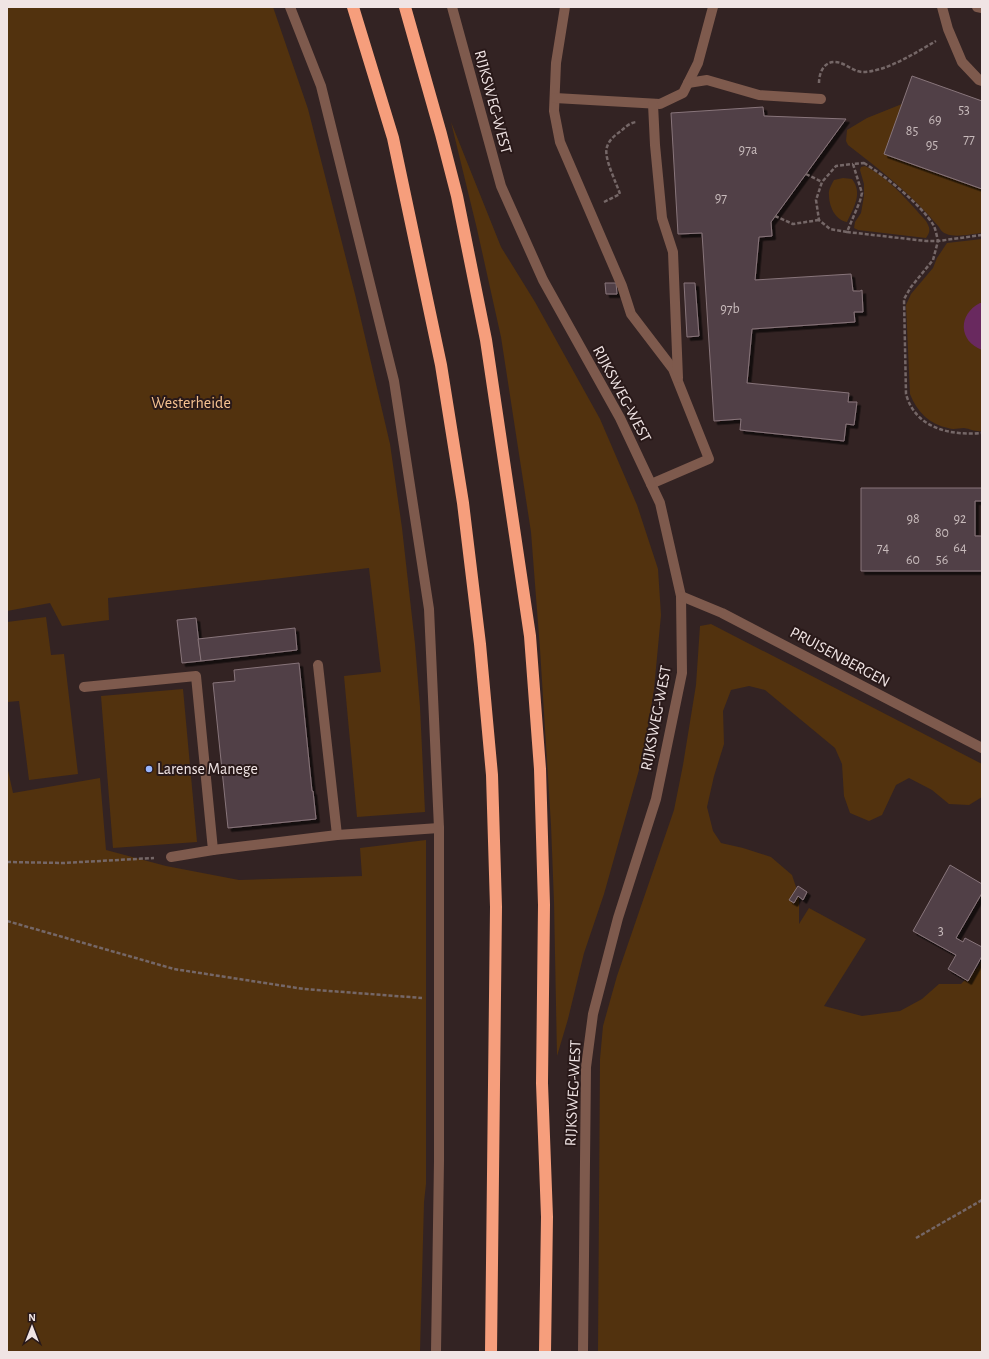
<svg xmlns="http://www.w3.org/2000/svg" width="989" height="1359" viewBox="0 0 989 1359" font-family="'Alegreya Sans',sans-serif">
	<defs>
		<filter id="shadow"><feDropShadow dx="3.5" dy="3.5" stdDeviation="0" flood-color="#0009"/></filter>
	</defs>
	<rect width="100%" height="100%" fill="#332323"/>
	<!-- green -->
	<g fill="#52320e">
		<path d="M 7,7 L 273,7 L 308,109 L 355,294 L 390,444 L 402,528 L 415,644 L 420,707 L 425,812 L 357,817 L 344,676 L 381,672 L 369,568 L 108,598 L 109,620 L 62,626 L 50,603 L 7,611 Z"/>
		<path d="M 902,104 L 884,154 L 982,189 L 982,233 C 969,234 945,241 939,227 C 911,194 882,171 848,145 L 846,141 L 847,130 L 867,118 Z"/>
		<path d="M 451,122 L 501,247 L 535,302 L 600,419 L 637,505 L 658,569 L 661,615 L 654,689 L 644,752 L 604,894 L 584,953 L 568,1019 L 557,1056 L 554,902 L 551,825 L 540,649 L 531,532 L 501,337 L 477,229 Z"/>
		<path d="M 865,166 C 888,177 909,202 926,221 C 930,228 931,231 926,238 L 858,230 L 854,228 L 855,222 L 861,213 L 864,196 L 864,184 L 860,170 L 861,167 Z"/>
		<path d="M 843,178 L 852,179 C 863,193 854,207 847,222 C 835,220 829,206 829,195 C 828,190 832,184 834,180 Z"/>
		<path d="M 982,239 L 982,431 C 975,432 971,429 964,428 C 959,428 953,430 948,428 C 929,424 917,412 910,394 L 906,305 L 911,294 L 933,268 L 937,258 L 947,243 Z"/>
		<path d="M 46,617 L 51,655 L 64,654 L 78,774 L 29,780 L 19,701 L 7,702 L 7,622 Z"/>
		<path d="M 711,624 L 982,764 L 982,797 L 969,805 L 949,804 L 932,790 L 909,778 L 896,785 L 882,815 L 869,821 L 850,813 L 844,796 L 842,764 L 835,748 L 765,690 L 749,686 L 731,690 L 723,711 L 724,744 L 714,776 L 707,807 L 713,831 L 721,843 L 743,848 L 771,857 L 792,875 L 799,896 L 799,924 L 809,908 L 866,939 L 824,1006 L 862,1016 L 900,1011 L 922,999 L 939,984 L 961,984 L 979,966 L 982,959 L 982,1352 L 598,1352 L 600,1059 L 603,1026 L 617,976 L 674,810 L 683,765 L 696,685 L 700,626 Z"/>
		<path d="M 183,689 L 197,842 L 113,848 L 101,696 Z"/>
		<path d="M 7,766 L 13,793 L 100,778 L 106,850 L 166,866 L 239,880 L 362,876 L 360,848 L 426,840 L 426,1184 L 424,1202 L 420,1352 L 7,1352 Z"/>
	</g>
	<!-- water -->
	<path fill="#69295f" d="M 980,303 L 982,303 L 982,350 C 958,341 958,314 980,303 Z"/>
	<!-- building -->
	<g fill="#514046" stroke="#88757b" filter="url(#shadow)">
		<path d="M 912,76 L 982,101 L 982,189 L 884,154 Z"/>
		<path d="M 763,107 L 764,116 L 846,119 L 771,222 L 772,236 L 759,237 L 755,280 L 851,274 L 853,291 L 860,291 L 862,290 L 863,312 L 854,312 L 855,322 L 752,329 L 747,383 L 849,393 L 848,402 L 857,402 L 854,425 L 846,424 L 844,441 L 740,430 L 741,419 L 714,421 L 702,233 L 678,234 L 671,113 Z"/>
		<path d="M 605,283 L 616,283 L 617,294 L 606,294 Z"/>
		<path d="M 684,283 L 695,283 L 699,336 L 687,337 Z"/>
		<path d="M 861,488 L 982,488 L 982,501 L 975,501 L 975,536 L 982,536 L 982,571 L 861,571 Z"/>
		<path d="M 196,618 L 201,661 L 182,663 L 177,620 Z"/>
		<path d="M 295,628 L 297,650 L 201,661 L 198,639 Z"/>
		<path d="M 299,663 L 312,791 L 313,791 L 316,819 L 228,828 L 213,683 L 235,681 L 234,670 Z"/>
		<path d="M 950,865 L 982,884 L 982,893 L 956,938 L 963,942 L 965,938 L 982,947 L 982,956 L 968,981 L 948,969 L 956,955 L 913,931 Z"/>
		<path d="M 798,886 L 807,892 L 803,900 L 798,896 L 794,903 L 789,900 Z"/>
	</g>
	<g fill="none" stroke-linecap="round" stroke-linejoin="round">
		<!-- path -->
		<g stroke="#756767" stroke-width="2.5" stroke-dasharray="4 2" stroke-linecap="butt">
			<path d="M 819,83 C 819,74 823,63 833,62 C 844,61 851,71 862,72 C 886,72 915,53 936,41"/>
			<path d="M 864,163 C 885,176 921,204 934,226 C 936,231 937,237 938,241 L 926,241 L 847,232 L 860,201 L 862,193 L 853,164 Z"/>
			<path d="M 806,174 L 822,182"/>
			<path d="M 604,202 L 620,194 C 617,184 603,157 607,147 C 609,140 615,135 621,131 C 625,127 631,122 637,122"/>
			<path d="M 775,216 L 793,224 L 819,220"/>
			<path d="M 847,232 L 830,229 L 819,220 L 816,200 L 822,182 L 836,166 L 853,164"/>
			<path d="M 982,235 L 938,241 L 933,260 L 911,287 L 904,299 L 906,394 C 915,428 950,436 982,433"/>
			<path d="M 7,862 L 63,863 L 154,858"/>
			<path d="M 7,921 L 174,969 L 304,989 L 422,998"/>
			<path d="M 916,1238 L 982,1200"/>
		</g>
		<!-- service -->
		<g stroke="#7e5a4d" stroke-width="10">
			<path d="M 565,7 L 556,63 L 554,111 L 560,142 L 622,286 L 631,314 L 673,369 L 709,459 L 651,484"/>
			<path d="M 942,7 L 948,29 L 962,62 L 979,80 L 982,81"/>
			<path d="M 688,83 L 707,80 L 759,95 L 821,99"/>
			<path d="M 555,98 L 660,104 L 683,93 L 698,63 L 713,7"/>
			<path d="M 653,104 L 655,145 L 662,218 L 673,252 L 678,378"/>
			<path d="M 318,665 L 337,835"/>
			<path d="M 84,687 L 196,676 L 213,850 L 171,857"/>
			<path d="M 213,850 L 337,835 L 439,828"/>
		</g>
		<!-- minor -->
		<g stroke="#7e5a4d" stroke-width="10">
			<path d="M 290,7 L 321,86 L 394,381 L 429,609 L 439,828 L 439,1161 L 436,1352"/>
			<path d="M 452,7 L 501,186 L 543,280 L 620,418 L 660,503 L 681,596 L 682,673 L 656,799 L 618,918 L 593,1014 L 586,1067 L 583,1352"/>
			<path d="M 977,7 L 982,8"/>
			<path d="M 681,596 L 722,613 L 982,748"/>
		</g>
		<!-- motorway -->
		<g stroke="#f69e7c" stroke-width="12">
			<path d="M 353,7 L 393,138 L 441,365 L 463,503 L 480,644 L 492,775 L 496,907 L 491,1352"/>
			<path d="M 405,7 L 441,134 L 457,196 L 486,340 L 530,636 L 540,769 L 544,905 L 542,1083 L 547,1217 L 545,1352"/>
		</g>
	</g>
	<!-- markers -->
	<circle fill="#98b5fd" stroke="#291919" stroke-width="1.5" cx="149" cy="769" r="4"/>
	<g text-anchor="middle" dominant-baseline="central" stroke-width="4" stroke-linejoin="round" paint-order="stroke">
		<!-- number labels -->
		<g font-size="14" fill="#c8bbbc">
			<text x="964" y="110">53</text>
			<text x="935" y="120">69</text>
			<text x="912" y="131">85</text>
			<text x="969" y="139">77</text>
			<text x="932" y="145">95</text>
			<text x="748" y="150">97a</text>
			<text x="721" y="198">97</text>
			<text x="730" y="309">97b</text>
			<text x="913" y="519">98</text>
			<text x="960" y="519">92</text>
			<text x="942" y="533">80</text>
			<text x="883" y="548">74</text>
			<text x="960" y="548">64</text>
			<text x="913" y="560">60</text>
			<text x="942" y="560">56</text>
			<text x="941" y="931">3</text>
		</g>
		<!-- street labels -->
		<g font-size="16" fill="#f0e4e4" stroke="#291919">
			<text transform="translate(493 102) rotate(75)">RIJKSWEG-WEST</text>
			<text transform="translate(622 394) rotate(62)">RIJKSWEG-WEST</text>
			<text transform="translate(840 657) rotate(28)">PRUISENBERGEN</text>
			<text transform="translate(656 718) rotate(-79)">RIJKSWEG-WEST</text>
			<text transform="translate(573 1093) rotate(-87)">RIJKSWEG-WEST</text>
		</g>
		<!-- park labels -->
		<g font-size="16" fill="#f6c291" stroke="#291919">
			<text x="191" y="403">Westerheide</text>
		</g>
		<!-- poi labels -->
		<g font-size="16" fill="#f0e4e4" stroke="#291919" text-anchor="start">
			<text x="157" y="769">Larense Manege</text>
		</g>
	</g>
	<!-- border -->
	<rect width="989" height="1359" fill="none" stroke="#f0e4e4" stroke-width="16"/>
	<!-- north arrow -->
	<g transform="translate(32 1327)" stroke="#291919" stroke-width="3" paint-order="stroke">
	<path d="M0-3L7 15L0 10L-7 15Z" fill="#f0e4e4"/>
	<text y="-6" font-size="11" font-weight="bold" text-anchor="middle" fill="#f0e4e4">N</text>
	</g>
</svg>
